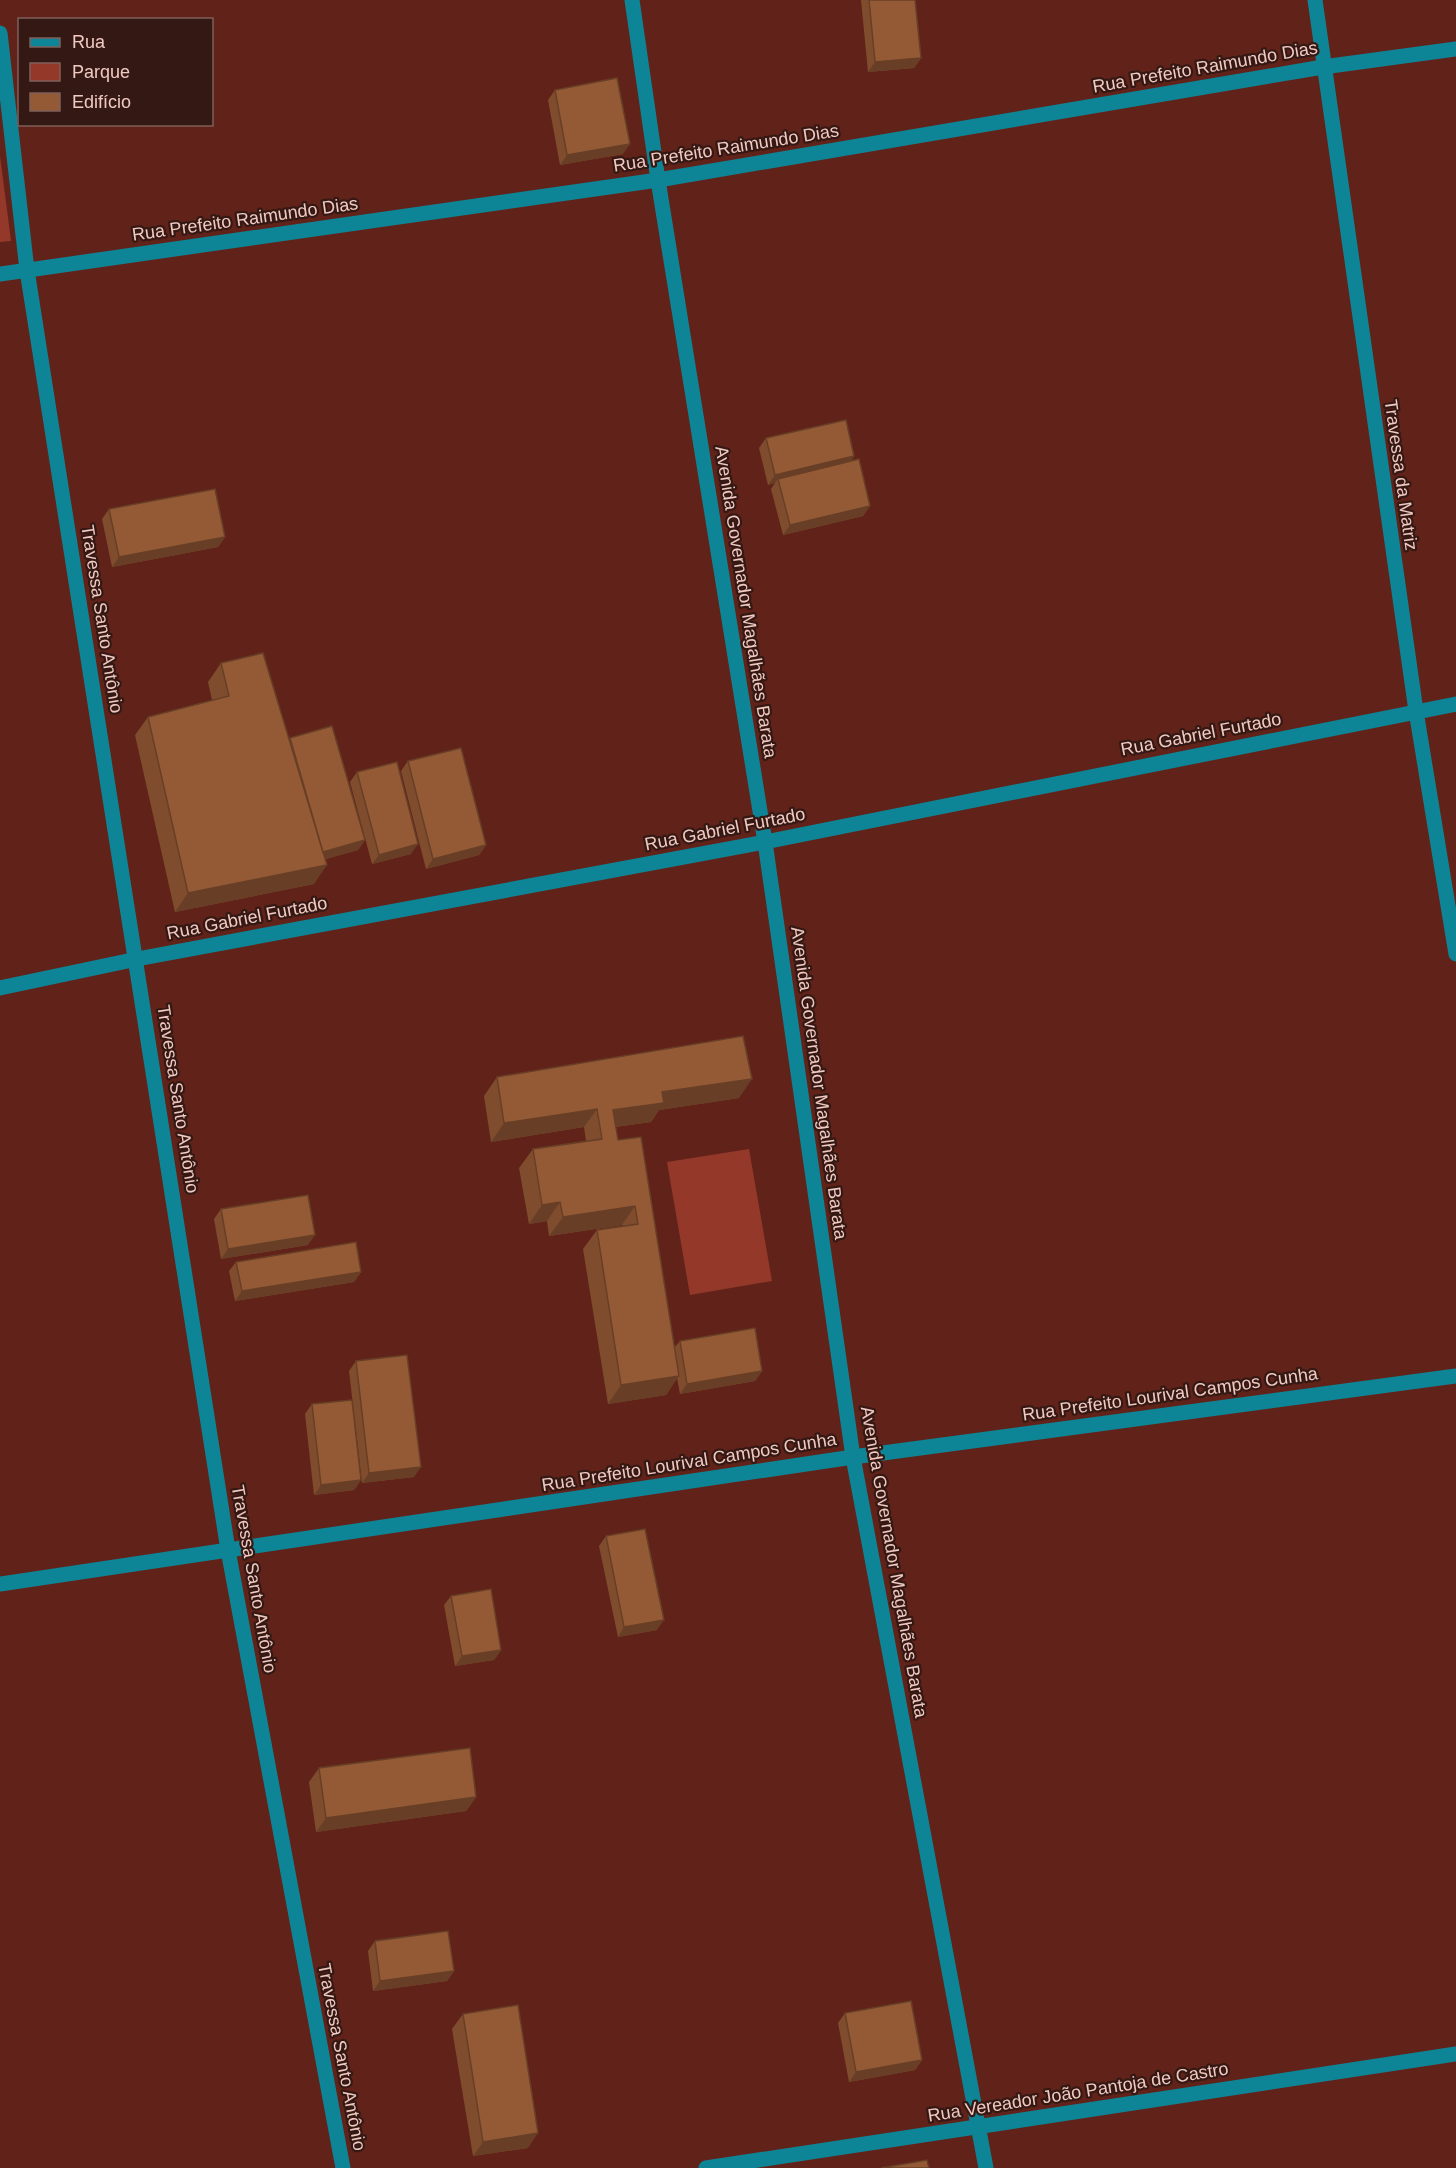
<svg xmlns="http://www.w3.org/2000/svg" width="1456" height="2168" viewBox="0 0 1456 2168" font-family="Arial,sans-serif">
	<rect width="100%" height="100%" fill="#612319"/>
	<!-- green -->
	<g fill="#94382a">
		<path d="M 0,156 L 11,241 L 0,242 Z"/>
		<path d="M 749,1149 L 772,1281 L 690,1295 L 667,1162 Z"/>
	</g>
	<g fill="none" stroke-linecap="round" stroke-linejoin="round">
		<!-- minor -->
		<g stroke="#0e8596" stroke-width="15">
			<path d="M 632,0 L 658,180 L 765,842 L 853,1457 L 986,2168"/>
			<path d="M 1315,0 L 1416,711 L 1456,954"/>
			<path d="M 0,33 L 27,270 L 228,1550 L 343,2168"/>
			<path d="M 0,274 L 658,180 L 1323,67 L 1456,49"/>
			<path d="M 0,988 L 137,959 L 765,842 L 1456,704"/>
			<path d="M 0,1584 L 853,1457 L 1456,1376"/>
			<path d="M 706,2168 L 1456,2054"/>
		</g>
	</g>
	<!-- wall -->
	<g fill="#7f4d2e">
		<path d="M 861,0 L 915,0 L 921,58 L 914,68 L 868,72 Z"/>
		<path d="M 555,90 L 623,154 L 560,165 L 548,100 Z"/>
		<path d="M 766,438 L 854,456 L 851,461 L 870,506 L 863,516 L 783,535 L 771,489 L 775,483 L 768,485 L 759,448 Z"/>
		<path d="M 109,509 L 225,537 L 218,547 L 112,567 L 102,519 Z"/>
		<path d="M 221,663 L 289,739 L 290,738 L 365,840 L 358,850 L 325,859 L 314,884 L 175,912 L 135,735 L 148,717 L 212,700 L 208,682 Z"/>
		<path d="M 408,761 L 486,845 L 479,855 L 426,869 L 401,771 Z"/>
		<path d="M 357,772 L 411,854 L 372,864 L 350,782 Z"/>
		<path d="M 497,1077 L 739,1098 L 659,1110 L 651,1122 L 615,1127 L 618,1140 L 674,1348 L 680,1341 L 762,1371 L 755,1381 L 680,1394 L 677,1378 L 666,1395 L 608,1404 L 583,1249 L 597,1230 L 623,1226 L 622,1225 L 549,1236 L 547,1221 L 529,1224 L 519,1168 L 533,1149 L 586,1141 L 584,1127 L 491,1142 L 484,1096 Z"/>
		<path d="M 221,1209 L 308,1245 L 221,1259 L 214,1219 Z"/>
		<path d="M 236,1262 L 361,1272 L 354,1282 L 235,1301 L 229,1271 Z"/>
		<path d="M 356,1361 L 414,1477 L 362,1483 L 349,1371 Z"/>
		<path d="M 312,1404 L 361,1480 L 354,1490 L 314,1495 L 305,1414 Z"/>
		<path d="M 606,1536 L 657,1630 L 618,1637 L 599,1546 Z"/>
		<path d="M 451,1596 L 501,1650 L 494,1660 L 455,1666 L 444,1605 Z"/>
		<path d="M 319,1768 L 476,1797 L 466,1811 L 316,1832 L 309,1782 Z"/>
		<path d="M 375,1941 L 454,1971 L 447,1981 L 373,1991 L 368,1951 Z"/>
		<path d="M 845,2013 L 922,2060 L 915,2070 L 849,2082 L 838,2023 Z"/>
		<path d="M 463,2014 L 528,2148 L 473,2156 L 452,2029 Z"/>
	</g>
	<!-- shaded-wall -->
	<g fill="#683f26">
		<path d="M 921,58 L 914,68 L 868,72 L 875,62 Z"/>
		<path d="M 630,144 L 623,154 L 560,165 L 567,155 Z"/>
		<path d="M 854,456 L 847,466 L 778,479 L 775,483 L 768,485 L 775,475 Z"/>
		<path d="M 870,506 L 863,516 L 783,535 L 790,525 Z"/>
		<path d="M 225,537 L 218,547 L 112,567 L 119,557 Z"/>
		<path d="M 365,840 L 358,850 L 316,862 L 323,852 Z"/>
		<path d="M 418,844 L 411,854 L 372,864 L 379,855 Z"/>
		<path d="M 486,845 L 479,855 L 426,869 L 433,859 Z"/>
		<path d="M 327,865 L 314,884 L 175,912 L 188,893 Z"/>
		<path d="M 752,1079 L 739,1098 L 659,1110 L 651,1122 L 601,1129 L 613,1110 L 662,1092 Z"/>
		<path d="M 597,1109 L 584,1127 L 491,1142 L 504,1123 Z"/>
		<path d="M 560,1202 L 547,1221 L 529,1224 L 542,1205 Z"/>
		<path d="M 635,1206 L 622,1225 L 549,1236 L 563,1217 Z"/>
		<path d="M 315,1235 L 308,1245 L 221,1259 L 228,1249 Z"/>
		<path d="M 361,1272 L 354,1282 L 235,1301 L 242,1291 Z"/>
		<path d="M 762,1371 L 755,1381 L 680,1394 L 687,1384 Z"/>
		<path d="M 679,1376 L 666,1395 L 608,1404 L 621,1385 Z"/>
		<path d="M 421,1467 L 414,1477 L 362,1483 L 369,1473 Z"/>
		<path d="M 361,1480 L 354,1490 L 314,1495 L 321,1485 Z"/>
		<path d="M 664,1620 L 657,1630 L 618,1637 L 624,1627 Z"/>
		<path d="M 501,1650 L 494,1660 L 455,1666 L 462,1656 Z"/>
		<path d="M 476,1797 L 466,1811 L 316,1832 L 326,1818 Z"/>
		<path d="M 454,1971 L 447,1981 L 373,1991 L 380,1981 Z"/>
		<path d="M 922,2060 L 915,2070 L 849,2082 L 856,2072 Z"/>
		<path d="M 538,2133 L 528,2148 L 473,2156 L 483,2142 Z"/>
	</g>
	<!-- building -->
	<g fill="#945a36" stroke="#683f26" stroke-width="1.5">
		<path d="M 869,0 L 915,0 L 921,58 L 875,62 Z"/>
		<path d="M 617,78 L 630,144 L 567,155 L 555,90 Z"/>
		<path d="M 846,420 L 854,456 L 775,475 L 766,438 Z"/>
		<path d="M 859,459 L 870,506 L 790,525 L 778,479 Z"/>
		<path d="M 215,489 L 225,537 L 119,557 L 109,509 Z"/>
		<path d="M 263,653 L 327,865 L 188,893 L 148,717 L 229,696 L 221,663 Z"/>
		<path d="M 332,726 L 365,840 L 323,852 L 290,738 Z"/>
		<path d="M 461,748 L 486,845 L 433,859 L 408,761 Z"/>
		<path d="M 397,762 L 418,844 L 379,855 L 357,772 Z"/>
		<path d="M 743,1036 L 752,1079 L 662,1092 L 664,1103 L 613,1110 L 618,1140 L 641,1137 L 679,1376 L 621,1385 L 597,1230 L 638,1224 L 635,1206 L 563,1217 L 560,1202 L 542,1205 L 533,1149 L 602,1139 L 597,1109 L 504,1123 L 497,1077 Z"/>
		<path d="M 308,1195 L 315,1235 L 228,1249 L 221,1209 Z"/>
		<path d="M 356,1242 L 361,1272 L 242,1291 L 236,1262 Z"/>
		<path d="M 755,1328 L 762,1371 L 687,1384 L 680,1341 Z"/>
		<path d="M 407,1355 L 421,1467 L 369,1473 L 356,1361 Z"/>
		<path d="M 352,1400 L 361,1480 L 321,1485 L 312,1404 Z"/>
		<path d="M 645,1529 L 664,1620 L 624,1627 L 606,1536 Z"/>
		<path d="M 491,1589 L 501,1650 L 462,1656 L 451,1596 Z"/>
		<path d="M 470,1748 L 476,1797 L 326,1818 L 319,1768 Z"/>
		<path d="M 448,1931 L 454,1971 L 380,1981 L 375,1941 Z"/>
		<path d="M 911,2001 L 922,2060 L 856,2072 L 845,2013 Z"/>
		<path d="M 518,2005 L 538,2133 L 483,2142 L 463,2014 Z"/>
		<path d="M 927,2160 L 929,2168 L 881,2168 Z"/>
	</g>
	<g text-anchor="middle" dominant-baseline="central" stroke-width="4.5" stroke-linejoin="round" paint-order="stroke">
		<!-- street labels -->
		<g font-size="18" fill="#f0c9c1" stroke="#341813">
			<text transform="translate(1205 67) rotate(-10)">Rua Prefeito Raimundo Dias</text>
			<text transform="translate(726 148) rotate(-9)">Rua Prefeito Raimundo Dias</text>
			<text transform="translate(245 219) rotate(-8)">Rua Prefeito Raimundo Dias</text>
			<text transform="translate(1401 475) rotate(82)">Travessa da Matriz</text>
			<text transform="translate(746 602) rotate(81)">Avenida Governador Magalhães Barata</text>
			<text transform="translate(102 619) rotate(81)">Travessa Santo Antônio</text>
			<text transform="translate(1201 734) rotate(-11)">Rua Gabriel Furtado</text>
			<text transform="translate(725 829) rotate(-11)">Rua Gabriel Furtado</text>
			<text transform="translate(247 918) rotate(-11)">Rua Gabriel Furtado</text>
			<text transform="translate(819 1083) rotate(82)">Avenida Governador Magalhães Barata</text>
			<text transform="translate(178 1099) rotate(81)">Travessa Santo Antônio</text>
			<text transform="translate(1170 1394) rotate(-8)">Rua Prefeito Lourival Campos Cunha</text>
			<text transform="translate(689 1462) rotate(-9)">Rua Prefeito Lourival Campos Cunha</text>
			<text transform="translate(894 1562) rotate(80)">Avenida Governador Magalhães Barata</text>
			<text transform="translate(254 1579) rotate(80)">Travessa Santo Antônio</text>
			<text transform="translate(342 2057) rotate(79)">Travessa Santo Antônio</text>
			<text transform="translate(1078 2092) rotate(-9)">Rua Vereador João Pantoja de Castro</text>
		</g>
	</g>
	<!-- legend -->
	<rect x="18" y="18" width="195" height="108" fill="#341813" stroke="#7f5f59" stroke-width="1.5"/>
	<rect x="30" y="38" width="30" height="9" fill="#0e8596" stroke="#7f5f59" stroke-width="1.5"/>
	<text x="72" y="48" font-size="18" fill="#f0c9c1">Rua</text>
	<rect x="30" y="63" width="30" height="18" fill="#94382a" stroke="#7f5f59" stroke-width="1.5"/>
	<text x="72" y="78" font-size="18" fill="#f0c9c1">Parque</text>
	<rect x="30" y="93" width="30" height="18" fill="#945a36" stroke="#7f5f59" stroke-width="1.5"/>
	<text x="72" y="108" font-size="18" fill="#f0c9c1">Edifício</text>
</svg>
